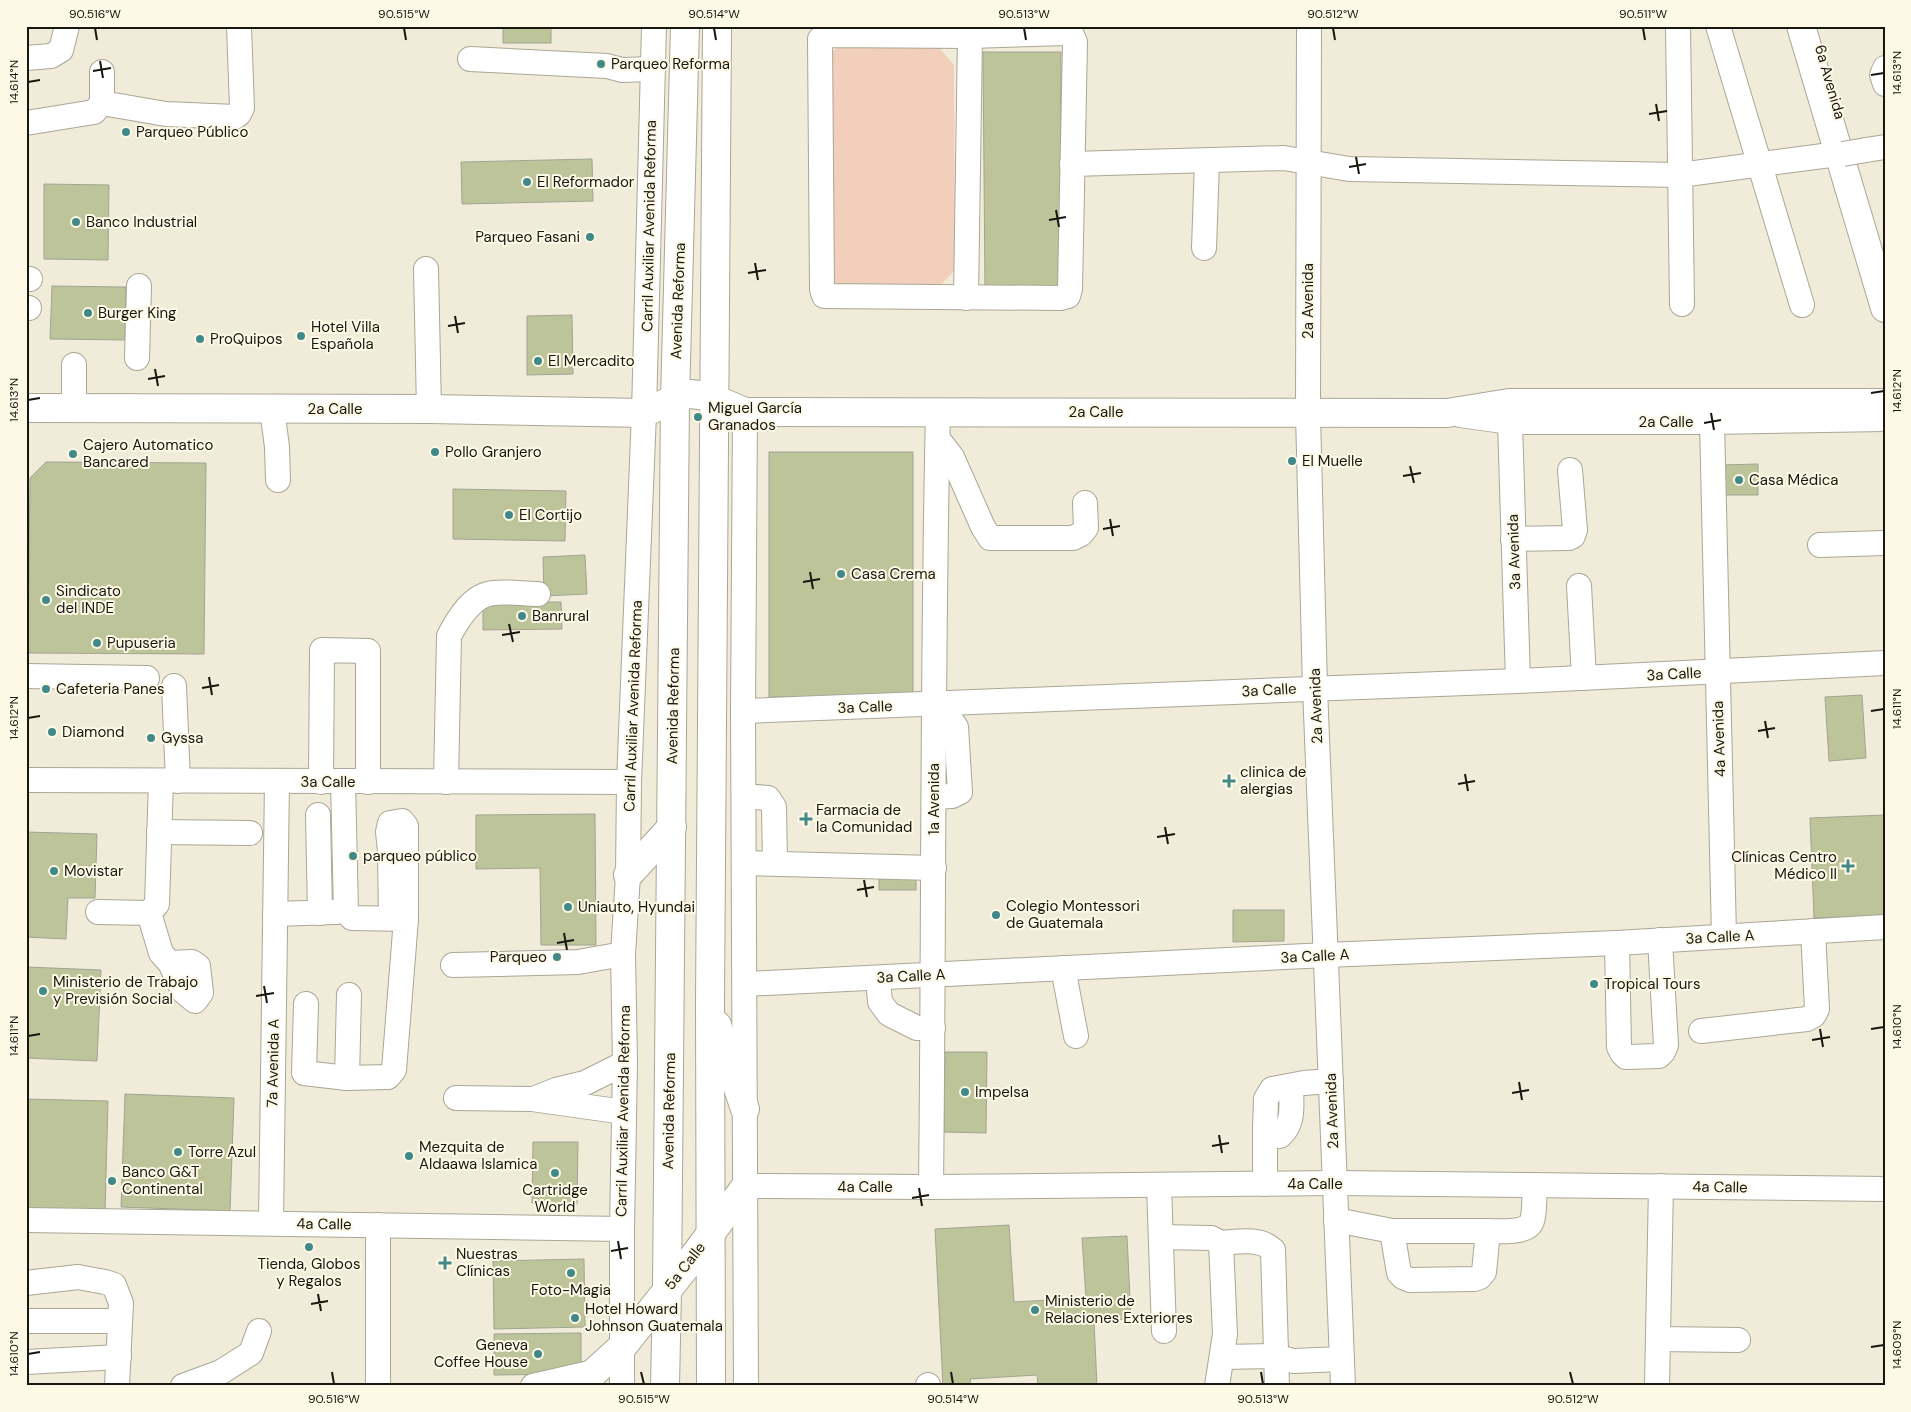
<svg xmlns="http://www.w3.org/2000/svg" width="1911" height="1412" viewBox="0 0 1911 1412" font-family="'DM Sans',sans-serif">
	<rect width="100%" height="100%" fill="#f1ecd9"/>
	<!-- green -->
	<path fill="#f1cfba" d="M 840,44 L 936,44 L 954,65 L 955,270 L 933,293 L 843,290 L 823,275 L 824,61 Z"/>
	<!-- building -->
	<g fill="#bec49a" stroke="#a1a493">
		<rect x="503" y="26" width="48" height="17"/>
		<path d="M 983,52 L 1061,52 L 1060,289 L 985,291 Z"/>
		<path d="M 592,159 L 593,201 L 462,204 L 461,162 Z"/>
		<path d="M 44,184 L 109,185 L 108,260 L 44,259 Z"/>
		<path d="M 52,286 L 126,287 L 125,340 L 50,339 Z"/>
		<path d="M 572,315 L 573,374 L 527,375 L 527,316 Z"/>
		<rect x="769" y="452" width="144" height="245"/>
		<path d="M 46,462 L 206,463 L 204,654 L 28,653 L 30,478 Z"/>
		<path d="M 1758,464 L 1758,495 L 1721,495 L 1720,465 Z"/>
		<path d="M 453,489 L 566,491 L 565,541 L 453,539 Z"/>
		<path d="M 585,555 L 587,594 L 544,596 L 543,557 Z"/>
		<path d="M 561,602 L 562,629 L 483,630 L 483,603 Z"/>
		<path d="M 1862,695 L 1866,758 L 1829,761 L 1825,697 Z"/>
		<path d="M 595,814 L 596,945 L 541,945 L 540,868 L 476,869 L 476,815 Z"/>
		<path d="M 1885,815 L 1885,915 L 1814,918 L 1810,818 Z"/>
		<path d="M 26,832 L 97,834 L 95,898 L 68,898 L 66,939 L 26,937 Z"/>
		<rect x="879" y="875" width="37" height="15"/>
		<path d="M 1233,910 L 1284,910 L 1284,941 L 1233,942 Z"/>
		<path d="M 26,967 L 101,970 L 97,1061 L 26,1058 Z"/>
		<path d="M 945,1052 L 987,1052 L 986,1133 L 944,1132 Z"/>
		<path d="M 125,1094 L 234,1098 L 230,1211 L 121,1207 Z"/>
		<path d="M 26,1099 L 108,1101 L 105,1214 L 26,1212 Z"/>
		<path d="M 533,1142 L 578,1142 L 577,1204 L 532,1203 Z"/>
		<path d="M 1009,1225 L 1014,1302 L 1086,1298 L 1082,1238 L 1127,1236 L 1131,1319 L 1094,1321 L 1097,1386 L 1038,1386 L 1037,1375 L 970,1379 L 971,1386 L 943,1386 L 935,1229 Z"/>
		<path d="M 584,1259 L 585,1327 L 494,1329 L 493,1261 Z"/>
		<path d="M 581,1333 L 581,1374 L 494,1375 L 494,1334 Z"/>
	</g>
	<g fill="none" stroke-linecap="round" stroke-linejoin="round">
		<!-- minor casing -->
		<g stroke="#aba695" stroke-width="26">
			<g id="minor">
				<path d="M 1309,26 L 1308,414 L 1315,688 L 1343,1386"/>
				<path d="M 1678,26 L 1682,304"/>
				<path d="M 1718,26 L 1802,305"/>
				<path d="M 1065,33 L 1072,35 L 1075,42 L 1070,289 L 1068,296 L 1061,298 L 824,296 L 822,289 L 820,39 L 826,35 L 970,36 Z"/>
				<path d="M 26,58 L 51,56 L 61,50 L 67,26"/>
				<path d="M 470,59 L 607,66 L 622,70 L 653,69"/>
				<path d="M 1885,68 L 1882,75 L 1885,84"/>
				<path d="M 102,103 L 166,114 L 235,117 L 239,114 L 242,108 L 239,26"/>
				<path d="M 26,123 L 94,112 L 102,103 L 102,72"/>
				<path d="M 1866,150 L 1885,147"/>
				<path d="M 1072,164 L 1284,158 L 1349,169 L 1680,175 L 1838,154"/>
				<path d="M 1204,248 L 1207,161"/>
				<path d="M 426,269 L 429,409"/>
				<path d="M 26,279 L 30,279"/>
				<path d="M 966,298 L 970,36"/>
				<path d="M 26,308 L 29,308"/>
				<path d="M 137,358 L 139,286"/>
				<path d="M 74,365 L 74,408"/>
				<path d="M 272,409 L 277,447 L 278,480"/>
				<path d="M 745,412 L 743,711 L 746,1386"/>
				<path d="M 1460,415 L 1510,422 L 1712,422 L 1885,419"/>
				<path d="M 1510,422 L 1518,681"/>
				<path d="M 1712,422 L 1724,936"/>
				<path d="M 938,439 L 952,457 L 983,527 L 990,538 L 1073,538 L 1081,534 L 1086,528 L 1085,503"/>
				<path d="M 1513,539 L 1569,538 L 1573,536 L 1575,530 L 1570,470"/>
				<path d="M 1820,545 L 1885,543"/>
				<path d="M 1579,586 L 1584,678"/>
				<path d="M 26,676 L 147,678"/>
				<path d="M 174,686 L 178,781"/>
				<path d="M 743,711 L 1518,681 L 1885,663"/>
				<path d="M 26,780 L 629,782"/>
				<path d="M 321,782 L 322,650 L 368,651 L 368,782"/>
				<path d="M 446,782 L 449,636 C 458,619 472,595 493,593 C 508,591 523,594 538,594"/>
				<path d="M 744,796 L 768,798 L 774,807 L 775,863"/>
				<path d="M 934,797 L 952,796 L 960,792 L 956,727 L 940,705"/>
				<path d="M 318,815 L 320,913"/>
				<path d="M 159,832 L 250,833"/>
				<path d="M 745,863 L 934,868"/>
				<path d="M 98,912 L 149,913 L 157,904 L 161,781"/>
				<path d="M 149,913 L 161,953 L 170,963 L 183,991 L 195,1001 L 201,993 L 198,966 L 192,962 L 170,963"/>
				<path d="M 275,914 L 336,912"/>
				<path d="M 391,918 L 390,851 L 388,832 L 390,823 L 402,821 L 406,826 L 406,919"/>
				<path d="M 1617,943 L 1619,1047 L 1622,1053 L 1626,1057 L 1659,1056 L 1663,1052 L 1666,1045 L 1660,940"/>
				<path d="M 453,965 L 578,962 L 623,954"/>
				<path d="M 1063,968 L 1076,1036"/>
				<path d="M 878,978 L 880,1002 L 889,1014 L 917,1028 L 933,1028"/>
				<path d="M 745,984 L 1326,955 L 1617,943 L 1885,927"/>
				<path d="M 306,1004 L 304,1073 L 347,1078 L 388,1077 L 394,1070 L 406,919 L 352,918 L 346,912 L 343,782"/>
				<path d="M 1701,1031 L 1807,1019 L 1814,1015 L 1817,1009 L 1813,931"/>
				<path d="M 347,1078 L 349,995"/>
				<path d="M 1291,1086 C 1291,1104 1295,1123 1280,1136 L 1272,1134 L 1265,1129 L 1266,1099 L 1272,1089 L 1304,1083 L 1331,1081"/>
				<path d="M 456,1098 L 532,1099 L 624,1112"/>
				<path d="M 536,1098 L 556,1090 L 585,1083 L 625,1063"/>
				<path d="M 1265,1184 L 1265,1129"/>
				<path d="M 1159,1185 L 1164,1331"/>
				<path d="M 746,1186 L 931,1187 L 1335,1183 L 1885,1189"/>
				<path d="M 931,1187 C 934,928 932,670 938,411"/>
				<path d="M 26,1220 L 622,1229"/>
				<path d="M 1336,1220 L 1392,1231 L 1399,1273 L 1403,1277 L 1410,1280 L 1474,1279 L 1480,1277 L 1484,1272 L 1488,1231 C 1499,1231 1528,1234 1532,1221 C 1535,1212 1534,1195 1535,1185"/>
				<path d="M 271,1223 L 277,782"/>
				<path d="M 378,1225 L 378,1386"/>
				<path d="M 1392,1231 L 1488,1231"/>
				<path d="M 1161,1237 L 1211,1238 L 1221,1243 L 1225,1334 L 1217,1386"/>
				<path d="M 1221,1243 C 1237,1242 1260,1237 1273,1250 L 1277,1386"/>
				<path d="M 26,1283 L 78,1277 L 105,1282 L 114,1285 L 121,1303 L 117,1386"/>
				<path d="M 26,1321 L 120,1321"/>
				<path d="M 1658,1339 L 1738,1340"/>
				<path d="M 1222,1357 L 1275,1356 L 1293,1361 L 1342,1359"/>
				<path d="M 26,1362 L 119,1357"/>
				<path d="M 928,1385 L 928,1386"/>
				<path d="M 183,1386 L 221,1372 L 251,1353 L 259,1331"/>
				<path d="M 533,1386 L 594,1372"/>
				<path d="M 622,1386 L 622,1229 L 625,1063 L 623,954 L 628,875 L 629,782 L 644,413 L 654,26"/>
				<path d="M 1657,1386 L 1661,1186"/>
			</g>
		</g>
		<!-- major casing -->
		<g stroke="#aba695" stroke-width="30">
			<g id="major">
				<path d="M 1801,26 L 1885,308"/>
				<path d="M 26,408 L 429,409 L 644,413 L 683,395 L 691,394 L 707,396 L 745,412 L 1447,413 L 1509,403 L 1885,403"/>
				<path d="M 628,875 L 672,827"/>
				<path d="M 717,1025 L 745,1109"/>
				<path d="M 579,1386 L 623,1346 L 688,1264 L 746,1186"/>
				<path d="M 665,1386 L 667,1289 L 675,399 L 685,26"/>
				<path d="M 711,1386 L 710,1002 L 717,26"/>
			</g>
		</g>
		<!-- minor -->
		<use href="#minor" stroke="#fff" stroke-width="24"/>
		<!-- major -->
		<use href="#major" stroke="#fff" stroke-width="28"/>
		<!-- minor-bridge casing -->
		<g stroke="#aba695" stroke-width="26" stroke-linecap="butt">
			<path id="minor-bridge" d="M 1843,154 L 1866,150"/>
		</g>
		<!-- minor-bridge -->
		<use href="#minor-bridge" stroke="#fff" stroke-width="24"/>
	</g>
	<!-- ticks -->
	<path fill="none" stroke="#181710" stroke-width="2" d="M 95,28 L 97,40M 404,28 L 406,40M 714,28 L 716,40M 1024,28 L 1026,40M 1333,28 L 1335,40M 1643,28 L 1645,40M 100,61 L 103,78M 93,71 L 111,68M 1871,75 L 1884,73M 28,82 L 40,80M 1656,104 L 1659,121M 1649,114 L 1667,111M 1356,157 L 1359,174M 1349,167 L 1366,164M 1056,210 L 1059,227M 1049,220 L 1066,217M 755,263 L 758,280M 748,273 L 766,270M 455,316 L 458,333M 448,326 L 465,323M 155,369 L 158,386M 148,379 L 165,376M 1871,393 L 1884,391M 28,400 L 40,398M 1711,413 L 1714,430M 1704,423 L 1721,420M 1410,466 L 1414,483M 1403,476 L 1421,473M 1110,519 L 1113,536M 1103,529 L 1120,526M 810,572 L 813,589M 803,582 L 820,579M 509,624 L 513,642M 502,635 L 520,632M 209,677 L 212,695M 202,688 L 219,685M 1871,711 L 1884,709M 28,718 L 40,716M 1765,721 L 1768,738M 1758,731 L 1775,728M 1465,774 L 1468,791M 1458,784 L 1475,781M 1165,827 L 1168,844M 1157,837 L 1175,834M 864,880 L 867,897M 857,890 L 874,887M 564,933 L 567,950M 557,943 L 574,940M 264,986 L 267,1003M 256,996 L 274,993M 1820,1029 L 1823,1047M 1871,1029 L 1884,1027M 28,1036 L 40,1034M 1812,1040 L 1830,1037M 1519,1082 L 1522,1100M 1512,1093 L 1529,1090M 1219,1135 L 1222,1153M 1212,1146 L 1229,1143M 919,1188 L 922,1206M 912,1198 L 929,1195M 618,1241 L 621,1259M 611,1251 L 628,1248M 318,1294 L 321,1311M 311,1304 L 328,1301M 1871,1347 L 1884,1345M 28,1354 L 40,1352M 332,1372 L 334,1384M 641,1372 L 644,1384M 951,1372 L 953,1384M 1261,1372 L 1263,1384M 1570,1372 L 1573,1384"/>
	<!-- markers -->
	<g fill="#418989" stroke="#fef9e6" stroke-width="2">
		<circle cx="601" cy="64" r="5"/>
		<circle cx="126" cy="132" r="5"/>
		<circle cx="527" cy="182" r="5"/>
		<circle cx="76" cy="222" r="5"/>
		<circle cx="590" cy="237" r="5"/>
		<circle cx="88" cy="313" r="5"/>
		<circle cx="301" cy="336" r="5"/>
		<circle cx="200" cy="339" r="5"/>
		<circle cx="538" cy="361" r="5"/>
		<circle cx="698" cy="417" r="5"/>
		<circle cx="435" cy="452" r="5"/>
		<circle cx="73" cy="454" r="5"/>
		<circle cx="1292" cy="461" r="5"/>
		<circle cx="1739" cy="480" r="5"/>
		<circle cx="509" cy="515" r="5"/>
		<circle cx="841" cy="574" r="5"/>
		<circle cx="46" cy="600" r="5"/>
		<circle cx="522" cy="616" r="5"/>
		<circle cx="97" cy="643" r="5"/>
		<circle cx="46" cy="689" r="5"/>
		<circle cx="52" cy="732" r="5"/>
		<circle cx="151" cy="738" r="5"/>
		<path d="M1226.5 773.5h5v5h5v5h-5v5h-5v-5h-5v-5h5z"/>
		<path d="M803.5 811.5h5v5h5v5h-5v5h-5v-5h-5v-5h5z"/>
		<circle cx="353" cy="856" r="5"/>
		<path d="M1845.5 858.5h5v5h5v5h-5v5h-5v-5h-5v-5h5z"/>
		<circle cx="54" cy="871" r="5"/>
		<circle cx="568" cy="907" r="5"/>
		<circle cx="996" cy="915" r="5"/>
		<circle cx="557" cy="957" r="5"/>
		<circle cx="1594" cy="984" r="5"/>
		<circle cx="43" cy="991" r="5"/>
		<circle cx="965" cy="1092" r="5"/>
		<circle cx="178" cy="1152" r="5"/>
		<circle cx="409" cy="1156" r="5"/>
		<circle cx="555" cy="1173" r="5"/>
		<circle cx="112" cy="1181" r="5"/>
		<circle cx="309" cy="1247" r="5"/>
		<path d="M442.5 1255.5h5v5h5v5h-5v5h-5v-5h-5v-5h5z"/>
		<circle cx="571" cy="1273" r="5"/>
		<circle cx="1035" cy="1310" r="5"/>
		<circle cx="575" cy="1318" r="5"/>
		<circle cx="538" cy="1354" r="5"/>
	</g>
	<g text-anchor="middle" dominant-baseline="central" stroke-width="4" stroke-linejoin="round" paint-order="stroke">
		<!-- poi labels -->
		<g font-size="15" fill="#181710" stroke="#fef9e6" text-anchor="start">
			<text x="611" y="64">Parqueo Reforma</text>
			<text x="136" y="132">Parqueo Público</text>
			<text x="537" y="182">El Reformador</text>
			<text x="86" y="222">Banco Industrial</text>
			<text x="580" y="237" text-anchor="end">Parqueo Fasani</text>
			<text x="98" y="313">Burger King</text>
			<text x="311" y="327">Hotel Villa<tspan x="311" dy="17">Española</tspan></text>
			<text x="210" y="339">ProQuipos</text>
			<text x="548" y="361">El Mercadito</text>
			<text x="708" y="408">Miguel García<tspan x="708" dy="17">Granados</tspan></text>
			<text x="83" y="445">Cajero Automatico<tspan x="83" dy="17">Bancared</tspan></text>
			<text x="445" y="452">Pollo Granjero</text>
			<text x="1302" y="461">El Muelle</text>
			<text x="1749" y="480">Casa Médica</text>
			<text x="519" y="515">El Cortijo</text>
			<text x="851" y="574">Casa Crema</text>
			<text x="56" y="591">Sindicato<tspan x="56" dy="17">del INDE</tspan></text>
			<text x="532" y="616">Banrural</text>
			<text x="107" y="643">Pupuseria</text>
			<text x="56" y="689">Cafeteria Panes</text>
			<text x="62" y="732">Diamond</text>
			<text x="161" y="738">Gyssa</text>
			<text x="1240" y="772">clinica de<tspan x="1240" dy="17">alergias</tspan></text>
			<text x="816" y="810">Farmacia de<tspan x="816" dy="17">la Comunidad</tspan></text>
			<text x="363" y="856">parqueo público</text>
			<text x="1837" y="857" text-anchor="end">Clínicas Centro<tspan x="1837" dy="17">Médico II</tspan></text>
			<text x="64" y="871">Movistar</text>
			<text x="1006" y="906">Colegio Montessori<tspan x="1006" dy="17">de Guatemala</tspan></text>
			<text x="578" y="907">Uniauto, Hyundai</text>
			<text x="547" y="957" text-anchor="end">Parqueo</text>
			<text x="53" y="982">Ministerio de Trabajo<tspan x="53" dy="17">y Previsión Social</tspan></text>
			<text x="1604" y="984">Tropical Tours</text>
			<text x="975" y="1092">Impelsa</text>
			<text x="419" y="1147">Mezquita de<tspan x="419" dy="17">Aldaawa Islamica</tspan></text>
			<text x="188" y="1152">Torre Azul</text>
			<text x="122" y="1172">Banco G&amp;T<tspan x="122" dy="17">Continental</tspan></text>
			<text x="555" y="1190" text-anchor="middle">Cartridge<tspan x="555" dy="17">World</tspan></text>
			<text x="456" y="1254">Nuestras<tspan x="456" dy="17">Clínicas</tspan></text>
			<text x="309" y="1264" text-anchor="middle">Tienda, Globos<tspan x="309" dy="17">y Regalos</tspan></text>
			<text x="571" y="1290" text-anchor="middle">Foto-Magia</text>
			<text x="1045" y="1301">Ministerio de<tspan x="1045" dy="17">Relaciones Exteriores</tspan></text>
			<text x="585" y="1309">Hotel Howard<tspan x="585" dy="17">Johnson Guatemala</tspan></text>
			<text x="528" y="1345" text-anchor="end">Geneva<tspan x="528" dy="17">Coffee House</tspan></text>
		</g>
		<!-- street labels -->
		<g font-size="15" fill="#181710" stroke="#fef9e6">
			<text transform="translate(1830 82) rotate(74)">6a Avenida</text>
			<text transform="translate(649 226) rotate(-89)">Carril Auxiliar Avenida Reforma</text>
			<text transform="translate(678 301) rotate(-88)">Avenida Reforma</text>
			<text transform="translate(1308 301) rotate(-90)">2a Avenida</text>
			<text x="335" y="409">2a Calle</text>
			<text x="1096" y="412">2a Calle</text>
			<text x="1666" y="422">2a Calle</text>
			<text transform="translate(1514 552) rotate(-92)">3a Avenida</text>
			<text transform="translate(1674 674) rotate(-3)">3a Calle</text>
			<text transform="translate(1269 690) rotate(-3)">3a Calle</text>
			<text transform="translate(633 706) rotate(-88)">Carril Auxiliar Avenida Reforma</text>
			<text transform="translate(673 706) rotate(-89)">Avenida Reforma</text>
			<text transform="translate(1316 706) rotate(-92)">2a Avenida</text>
			<text transform="translate(865 707) rotate(-2)">3a Calle</text>
			<text transform="translate(1719 739) rotate(-92)">4a Avenida</text>
			<text x="328" y="782">3a Calle</text>
			<text transform="translate(934 799) rotate(-90)">1a Avenida</text>
			<text transform="translate(1720 937) rotate(-3)">3a Calle A</text>
			<text transform="translate(1315 956) rotate(-3)">3a Calle A</text>
			<text transform="translate(911 976) rotate(-3)">3a Calle A</text>
			<text transform="translate(273 1063) rotate(-89)">7a Avenida A</text>
			<text transform="translate(623 1111) rotate(-89)">Carril Auxiliar Avenida Reforma</text>
			<text transform="translate(669 1111) rotate(-89)">Avenida Reforma</text>
			<text transform="translate(1332 1111) rotate(-92)">2a Avenida</text>
			<text x="1315" y="1184">4a Calle</text>
			<text x="865" y="1187">4a Calle</text>
			<text transform="translate(1720 1187) rotate(1)">4a Calle</text>
			<text transform="translate(324 1224) rotate(1)">4a Calle</text>
			<text transform="translate(685 1266) rotate(-52)">5a Calle</text>
		</g>
	</g>
	<!-- border -->
	<rect width="1911" height="1412" fill="none" stroke="#fef9e6" stroke-width="55"/>
	<rect x="28" y="28" width="1856" height="1356" fill="none" stroke="#181710" stroke-width="2"/>
	<g font-size="12" text-anchor="middle" fill="#181710">
		<text x="95" y="18">90.516°W</text>
		<text x="404" y="18">90.515°W</text>
		<text x="714" y="18">90.514°W</text>
		<text x="1024" y="18">90.513°W</text>
		<text x="1333" y="18">90.512°W</text>
		<text x="1643" y="18">90.511°W</text>
		<text transform="translate(1897 73) rotate(-90)" y="4">14.613°N</text>
		<text transform="translate(14 82) rotate(-90)" y="4">14.614°N</text>
		<text transform="translate(1897 391) rotate(-90)" y="4">14.612°N</text>
		<text transform="translate(14 400) rotate(-90)" y="4">14.613°N</text>
		<text transform="translate(1897 709) rotate(-90)" y="4">14.611°N</text>
		<text transform="translate(14 718) rotate(-90)" y="4">14.612°N</text>
		<text transform="translate(1897 1027) rotate(-90)" y="4">14.610°N</text>
		<text transform="translate(14 1036) rotate(-90)" y="4">14.611°N</text>
		<text transform="translate(1897 1345) rotate(-90)" y="4">14.609°N</text>
		<text transform="translate(14 1354) rotate(-90)" y="4">14.610°N</text>
		<text x="334" y="1403">90.516°W</text>
		<text x="644" y="1403">90.515°W</text>
		<text x="953" y="1403">90.514°W</text>
		<text x="1263" y="1403">90.513°W</text>
		<text x="1573" y="1403">90.512°W</text>
	</g>
</svg>
